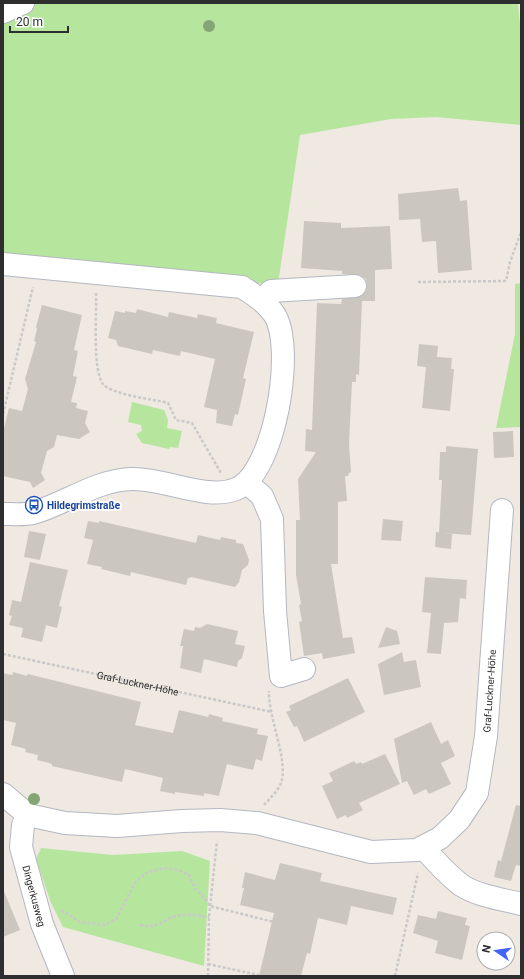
<svg xmlns="http://www.w3.org/2000/svg" width="524" height="979" viewBox="0 0 524 979" font-family="Roboto,sans-serif">
	<rect width="100%" height="100%" fill="#efe9e1"/>
	<!-- green -->
	<g fill="#b6e59e">
		<path d="M 3,3 L 518,3 L 521,36 L 521,125 L 436,117 L 391,119 L 300,135 L 278,284 L 242,282 L 3,255 Z"/>
		<path d="M 521,283 L 521,427 L 496,428 L 515,334 L 515,284 Z"/>
		<path d="M 132,402 L 164,410 L 168,420 L 167,428 L 182,431 L 178,448 L 170,447 L 169,449 L 142,443 L 136,434 L 142,431 L 141,425 L 128,422 Z"/>
		<path d="M 41,848 L 113,855 L 182,851 L 210,861 L 204,966 L 63,927 L 51,903 L 36,859 Z"/>
	</g>
	<!-- building -->
	<g fill="#cbc7bf">
		<path d="M 458,188 L 460,201 L 467,200 L 472,270 L 438,273 L 436,241 L 422,242 L 420,219 L 399,220 L 398,194 Z"/>
		<path d="M 304,221 L 341,223 L 341,228 L 390,226 L 392,269 L 375,270 L 375,301 L 362,301 L 359,375 L 356,374 L 356,382 L 352,382 L 349,443 L 351,472 L 349,473 L 348,476 L 345,476 L 347,501 L 338,502 L 338,564 L 331,564 L 343,638 L 352,637 L 355,653 L 323,659 L 322,653 L 304,656 L 299,622 L 302,621 L 299,605 L 301,604 L 296,575 L 296,520 L 300,520 L 298,479 L 316,452 L 305,451 L 306,429 L 312,430 L 317,303 L 341,304 L 342,299 L 362,296 L 366,291 L 367,286 L 366,279 L 360,275 L 342,274 L 342,271 L 301,268 Z"/>
		<path d="M 42,305 L 82,315 L 74,350 L 78,351 L 73,376 L 77,377 L 71,402 L 77,403 L 76,408 L 88,411 L 85,423 L 90,432 L 79,439 L 57,435 L 54,447 L 47,451 L 41,473 L 45,480 L 33,488 L 30,482 L 3,476 L 3,432 L 9,408 L 22,411 L 28,389 L 25,379 L 36,342 L 34,341 L 37,329 L 36,327 Z"/>
		<path d="M 137,309 L 168,317 L 169,312 L 197,318 L 198,314 L 217,318 L 216,323 L 254,332 L 243,378 L 246,379 L 238,415 L 235,414 L 232,426 L 216,423 L 217,410 L 204,407 L 215,359 L 181,351 L 180,356 L 153,350 L 152,354 L 118,346 L 116,340 L 108,338 L 115,311 L 125,313 L 125,311 L 136,313 Z"/>
		<path d="M 419,344 L 438,346 L 437,357 L 452,358 L 451,369 L 454,369 L 450,411 L 422,408 L 426,367 L 417,366 Z"/>
		<path d="M 513,431 L 514,457 L 494,458 L 493,432 Z"/>
		<path d="M 446,446 L 478,449 L 471,535 L 439,533 L 442,480 L 439,480 L 440,452 L 446,452 Z"/>
		<path d="M 383,519 L 403,521 L 401,541 L 381,540 Z"/>
		<path d="M 88,521 L 99,523 L 99,521 L 196,543 L 198,535 L 220,540 L 221,537 L 236,540 L 236,543 L 243,544 L 249,560 L 248,565 L 242,570 L 239,582 L 235,587 L 191,577 L 190,578 L 188,578 L 186,585 L 131,572 L 130,576 L 101,569 L 102,567 L 87,564 L 93,540 L 84,538 Z"/>
		<path d="M 29,531 L 46,534 L 40,560 L 24,557 Z"/>
		<path d="M 436,532 L 452,534 L 451,549 L 435,547 Z"/>
		<path d="M 30,562 L 68,570 L 59,606 L 62,607 L 57,628 L 46,625 L 42,642 L 21,637 L 23,628 L 9,625 L 12,616 L 9,615 L 12,600 L 21,602 Z"/>
		<path d="M 425,577 L 467,580 L 466,599 L 460,598 L 458,622 L 444,623 L 441,654 L 427,653 L 431,613 L 422,612 Z"/>
		<path d="M 207,624 L 238,631 L 235,644 L 245,646 L 242,658 L 238,661 L 237,667 L 204,659 L 201,673 L 180,668 L 183,646 L 180,646 L 184,629 L 194,631 L 195,627 L 200,628 Z"/>
		<path d="M 386,627 L 397,631 L 400,644 L 378,648 Z"/>
		<path d="M 402,652 L 404,662 L 416,660 L 421,687 L 384,695 L 378,664 Z"/>
		<path d="M 13,672 L 27,676 L 28,674 L 141,702 L 135,725 L 173,733 L 179,710 L 208,717 L 209,714 L 223,718 L 222,721 L 258,729 L 257,734 L 268,736 L 262,761 L 256,759 L 253,770 L 227,764 L 219,796 L 204,793 L 204,796 L 175,792 L 175,794 L 160,791 L 163,778 L 125,769 L 122,782 L 52,766 L 52,764 L 37,760 L 38,755 L 25,752 L 26,749 L 11,745 L 16,723 L 3,720 L 3,673 L 12,675 Z"/>
		<path d="M 348,678 L 365,712 L 304,742 L 297,726 L 294,727 L 286,712 L 291,710 L 289,706 Z"/>
		<path d="M 431,722 L 441,744 L 448,740 L 455,756 L 441,763 L 451,784 L 429,794 L 426,789 L 414,795 L 407,781 L 402,783 L 394,739 Z"/>
		<path d="M 385,754 L 400,784 L 359,803 L 363,810 L 347,818 L 346,815 L 337,819 L 322,786 L 333,781 L 329,773 L 354,761 L 356,764 L 361,762 L 362,764 Z"/>
		<path d="M 516,805 L 521,806 L 521,866 L 516,865 L 511,881 L 494,877 L 498,860 L 501,861 Z"/>
		<path d="M 280,863 L 322,873 L 320,881 L 397,898 L 393,915 L 351,906 L 347,925 L 318,918 L 310,954 L 307,953 L 301,976 L 259,976 L 274,913 L 240,905 L 244,888 L 242,888 L 245,872 L 275,880 Z"/>
		<path d="M 3,889 L 20,930 L 3,937 Z"/>
		<path d="M 438,911 L 467,918 L 465,925 L 470,926 L 462,960 L 435,953 L 438,941 L 413,933 L 418,915 L 436,919 Z"/>
	</g>
	<g fill="none" stroke-linecap="round" stroke-linejoin="round">
		<!-- minor casing -->
		<g stroke="#b4b7c1" stroke-width="24">
			<g id="minor">
				<path d="M 3,12 L 23,3"/>
				<path d="M 3,264 L 242,287 C 254,295 266,302 274,314 C 296,346 275,474 236,489 C 207,501 164,478 132,479 C 96,480 67,503 33,513 C 24,515 12,514 3,514"/>
				<path d="M 262,300 L 271,291 L 355,286"/>
				<path d="M 247,483 L 262,496 L 272,519 L 275,611 L 281,676 L 304,669"/>
				<path id="s2" d="M 3,794 L 28,815 L 65,823 L 117,826 L 182,821 L 220,820 L 257,823 L 371,852 L 417,850 L 440,838 L 459,820 L 477,793 L 486,736 L 502,510"/>
				<path id="s3" d="M 28,815 L 23,825 L 21,847 L 42,924 L 63,976"/>
				<path d="M 423,847 C 435,861 447,874 461,885 C 478,896 501,899 521,904"/>
			</g>
		</g>
		<!-- path -->
		<g stroke="#c9c9c9" stroke-width="2.5" stroke-dasharray="3 2" stroke-linecap="butt">
			<path d="M 418,282 L 506,281 L 510,262 L 521,232"/>
			<path d="M 96,293 C 97,312 92,370 103,384 C 112,395 153,399 168,403 L 176,420 L 192,423 L 221,473"/>
			<path d="M 3,414 L 33,287"/>
			<path id="s1" d="M 3,654 L 272,712"/>
			<path d="M 264,805 C 270,798 278,791 281,783 C 289,762 268,717 269,691"/>
			<path d="M 61,910 L 80,922 L 105,925 L 116,919 L 136,881 L 148,872 L 165,868 L 178,870 L 189,875 L 196,890 L 202,895 L 210,906 L 274,922"/>
			<path d="M 140,925 C 160,930 164,917 181,915 C 190,914 200,916 209,917"/>
			<path d="M 208,964 L 259,975"/>
			<path d="M 208,976 L 209,917 L 217,841"/>
			<path d="M 395,976 L 418,873"/>
		</g>
		<!-- minor -->
		<use href="#minor" stroke="#fff" stroke-width="22"/>
	</g>
	<!-- trees -->
	<g fill="#84a574">
		<circle cx="209" cy="26" r="6"/>
		<circle cx="34" cy="799" r="6"/>
	</g>
	<!-- icons -->
	<defs>
		<g id="bus-ring" transform="scale(0.9)"><circle r="9.5" fill="#fff" stroke="#1a4fb4" stroke-width="1.5"/><path d="M-5-6H5V4H4V6H2V4H-2V6H-4V4H-5ZM-3.5-4V0h7V-4ZM-3.5 1.2v1.5H-2V1.2ZM2 1.2v1.5H3.5V1.2Z" fill="#1a4fb4"/></g>
	</defs>
	<g fill-rule="evenodd">
		<use href="#bus-ring" x="34" y="505"/>
	</g>
	<g text-anchor="middle" dominant-baseline="central" stroke-width="4" stroke-linejoin="round" paint-order="stroke">
		<!-- transit labels -->
		<g font-size="10" font-weight="bold" fill="#164399" stroke="#fff" text-anchor="start">
			<text x="47" y="505">Hildegrimstraße</text>
		</g>
		<!-- street labels -->
		<g font-size="10" fill="#2e2e2e" stroke="#fff">
			<text stroke="none"><textPath href="#s1" startOffset="138">Graf-Luckner-Höhe</textPath></text>
			<text stroke="none"><textPath href="#s2" startOffset="614">Graf-Luckner-Höhe</textPath></text>
			<text stroke="none"><textPath href="#s3" startOffset="84">Dingerkusweg</textPath></text>
		</g>
	</g>
	<!-- border -->
	<rect width="524" height="979" fill="none" stroke="#2e2e2e" stroke-width="8"/>
	<!-- north arrow -->
	<g transform="translate(496 951) rotate(283)"><circle r="19" fill="#ffffff" stroke="#ababab"/>
	<path d="M0-3L7 15L0 10L-7 15Z" fill="#4264fb"/>
	<text y="-6" font-size="11" font-weight="bold" text-anchor="middle" fill="#2e2e2e">N</text>
	</g>
	<!-- scale -->
	<path d="M10 26v6h58v-6" fill="none" stroke="#2e2e2e" stroke-width="2"/>
	<text x="16" y="26" font-size="12" fill="#2e2e2e" stroke="#ffffff" stroke-width="3" paint-order="stroke">20 m</text>
</svg>
